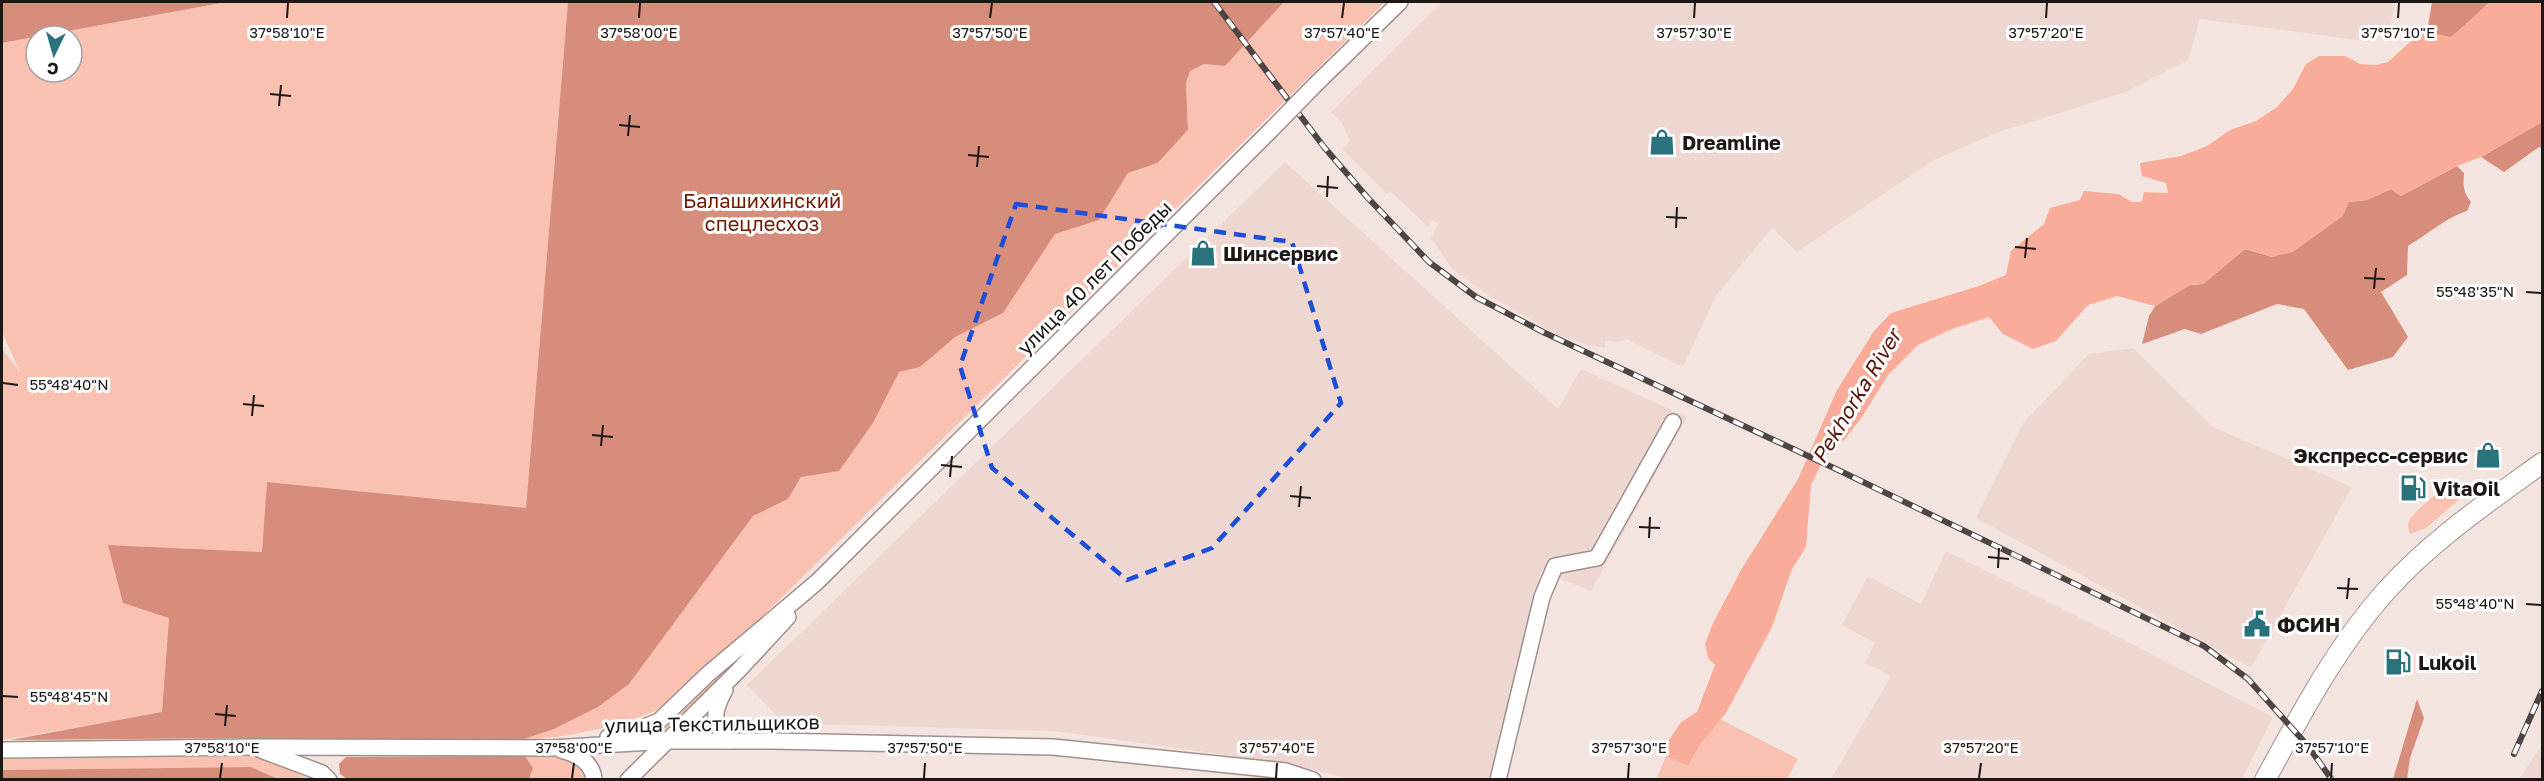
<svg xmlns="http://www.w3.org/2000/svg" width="2544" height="781" viewBox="0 0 2544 781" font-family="'Golos Text',sans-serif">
	<rect width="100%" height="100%" fill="#f4e4e0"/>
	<!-- built -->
	<g fill="#efd7d1">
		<path d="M 1442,2 L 2395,2 L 2390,32 L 2366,31 L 2365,41 L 2200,19 L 2188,60 L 2126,92 L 1996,133 L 1934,160 L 1797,252 L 1772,228 L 1716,296 L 1683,367 L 1626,339 L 1618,342 L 1605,341 L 1605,348 L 1587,345 L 1556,334 L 1491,297 L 1453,270 L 1431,238 L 1438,223 L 1433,220 L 1428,227 L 1390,191 L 1387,194 L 1342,149 L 1350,141 L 1341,122 L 1331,112 Z"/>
		<path d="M 1285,162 L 1558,409 L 1581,369 L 1687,417 L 1591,591 L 1541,571 L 1492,779 L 1350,779 L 1290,764 L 1055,731 L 784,723 L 747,685 Z"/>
		<path d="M 2133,348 L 2213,427 L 2352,487 L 2251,668 L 1976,518 L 2024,422 L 2089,354 Z"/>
		<path d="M 1946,551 L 2099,627 L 2273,717 L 2242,779 L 1831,779 L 1891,676 L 1865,663 L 1875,643 L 1842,625 L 1868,576 L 1921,604 Z"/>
		<path d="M 2542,745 L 2542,779 L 2519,779 Z"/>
	</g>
	<!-- green -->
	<g fill="#f9c1b2">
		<path d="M 227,2 L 568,2 L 526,509 L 267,482 L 263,552 L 108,545 L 169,618 L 162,713 L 2,740 L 2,349 L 20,372 L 2,332 L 2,43 L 36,37 L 36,72 L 72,72 L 72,36 L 40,36 Z"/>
		<path d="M 1284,2 L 1385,2 L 674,704 L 618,725 L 564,736 L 518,741 L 554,729 L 598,707 L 629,684 L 753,516 L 788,499 L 801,477 L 873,423 L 899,372 L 920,367 L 954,337 L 1003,313 L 1055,233 L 1099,220 L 1128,173 L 1159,163 L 1188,130 L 1186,83 L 1190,71 L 1204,64 L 1225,66 Z"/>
		<path d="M 2448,488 L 2456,492 L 2461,498 L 2426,528 L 2410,534 C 2408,529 2407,524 2410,519 C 2415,511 2439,490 2448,488 Z"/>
		<path d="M 746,654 L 668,732 L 654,731 L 665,726 L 712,680 Z"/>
		<path d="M 1720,719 L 1798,759 L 1787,779 L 1656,780 L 1666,756 L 1688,766 L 1701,743 Z"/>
		<path d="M 251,756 L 271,760 L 308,779 L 278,779 L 251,767 L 2,770 L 2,759 Z"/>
		<path d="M 525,756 L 564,756 L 583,766 L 590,779 L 529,779 L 533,768 Z"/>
	</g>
	<!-- forest -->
	<g fill="#d68d7b">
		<path d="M 2,2 L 227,2 L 2,43 Z"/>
		<path d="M 568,2 L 1284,2 L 1225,66 L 1204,64 L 1190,71 L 1186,83 L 1188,130 L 1158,163 L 1128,173 L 1099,220 L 1055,234 L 1003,313 L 955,337 L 920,367 L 899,372 L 873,423 L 839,471 L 801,477 L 788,499 L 753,516 L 629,684 L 598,707 L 554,729 L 518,741 L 251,738 L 10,740 L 162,712 L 169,618 L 123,603 L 108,545 L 262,552 L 267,482 L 526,508 Z"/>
		<path d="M 2432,2 L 2490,2 L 2451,38 L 2427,32 Z"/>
		<path d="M 2542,122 L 2542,148 L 2539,147 L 2504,172 L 2481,157 Z"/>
		<path d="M 2457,166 L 2464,173 C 2463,185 2463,192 2471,202 L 2467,211 C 2445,218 2428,234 2408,246 L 2407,275 L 2381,292 L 2408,337 L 2393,357 L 2348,370 L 2304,309 L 2277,304 L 2201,334 L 2185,329 L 2142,344 L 2149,316 L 2155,306 L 2190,285 L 2203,284 L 2245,249 L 2272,257 L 2349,202 L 2367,200 L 2391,189 L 2401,196 Z"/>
		<path d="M 2417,699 L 2424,718 L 2410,758 L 2407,779 L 2393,779 Z"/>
		<path d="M 525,756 L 533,768 L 529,779 L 347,779 L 340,774 L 339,764 L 346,757 Z"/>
		<path d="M 251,767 L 278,779 L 2,779 L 2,770 Z"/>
	</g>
	<!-- water -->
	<path fill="#f8ac99" d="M 2490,2 L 2542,2 L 2542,122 L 2481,157 L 2457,166 L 2401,196 L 2390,189 L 2367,200 L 2349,202 L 2343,216 L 2293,252 L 2272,257 L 2245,249 L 2203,284 L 2190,285 L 2155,306 L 2117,296 L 2088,305 L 2056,341 L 2033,349 L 2003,334 L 1989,317 L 1952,329 L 1918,345 L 1888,375 L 1862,417 L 1845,439 L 1824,458 L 1811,485 L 1806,547 L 1792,569 L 1772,627 L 1726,713 L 1701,743 L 1688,766 L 1666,756 L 1669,740 L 1681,722 L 1697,712 L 1715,665 L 1708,658 L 1705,644 L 1713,623 L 1741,570 L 1798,479 L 1837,390 L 1874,331 L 1891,313 L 1979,286 L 2006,275 L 2011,251 L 2044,224 L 2050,208 L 2080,200 L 2084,191 L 2118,194 L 2132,202 L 2142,202 L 2144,192 L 2168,193 L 2166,183 L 2142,176 L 2140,163 L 2181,156 L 2207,146 L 2230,130 L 2256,121 L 2277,107 L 2293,89 L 2306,64 L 2319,56 L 2345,56 L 2360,64 L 2376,65 L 2388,62 L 2410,42 L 2427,32 L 2451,37 Z"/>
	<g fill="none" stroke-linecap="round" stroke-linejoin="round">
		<!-- minor casing -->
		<g stroke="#9f918d" stroke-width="18">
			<g id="minor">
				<path d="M 1316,84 L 1400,2"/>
				<path d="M 725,690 C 713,712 711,722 729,741"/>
				<path d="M 608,737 L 634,731 L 659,721 L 708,674 L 817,582 L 1272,129"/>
				<path d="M 2,750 L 253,747 L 552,748 L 668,741 L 773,741 L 1053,747 L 1286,771 L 1313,780"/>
				<path d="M 261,750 L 322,773 L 329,780"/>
				<path d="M 561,750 C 576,754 593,762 594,780"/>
				<path d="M 628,780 L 739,670 L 788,617"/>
				<path d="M 1498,780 L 1542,597 L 1555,566 L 1597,558 L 1673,422"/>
			</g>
		</g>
		<!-- major casing -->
		<g stroke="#9f918d" stroke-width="22">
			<path id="major" d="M 2265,780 C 2301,714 2336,647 2386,591 C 2432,540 2488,502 2542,463"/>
		</g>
		<!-- minor -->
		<use href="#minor" stroke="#fff" stroke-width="15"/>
		<!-- major -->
		<use href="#major" stroke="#fff" stroke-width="20"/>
		<!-- rail casing -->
		<g stroke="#4e4644" stroke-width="6">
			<g id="rail">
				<path d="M 1214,2 L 1324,147 L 1367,197 L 1429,262 L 1476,297 L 1545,333 L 1836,469 L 2204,646 L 2248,679 L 2308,746 L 2332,780"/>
				<path d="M 2514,754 L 2542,691"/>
			</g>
		</g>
		<!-- rail -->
		<use href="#rail" stroke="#fff" stroke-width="4" stroke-dasharray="11" stroke-linecap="butt"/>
		<!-- minor-bridge casing -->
		<g stroke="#9f918d" stroke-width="18" stroke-linecap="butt">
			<path id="minor-bridge" d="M 1272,129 L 1316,84"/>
		</g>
		<!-- minor-bridge -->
		<use href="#minor-bridge" stroke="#fff" stroke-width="15"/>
	</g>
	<!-- marked area -->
	<path fill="none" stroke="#1d4ed8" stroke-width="4.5" stroke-dasharray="12 8" stroke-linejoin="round" d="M 1016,204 L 1292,242 L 1341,403 L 1212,548 L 1127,580 L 992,468 L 960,366 Z"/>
	<!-- ticks -->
	<path fill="none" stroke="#1d1716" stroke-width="2" d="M 287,18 L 288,3M 639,18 L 640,3M 990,18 L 992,3M 1342,18 L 1344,3M 1694,18 L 1695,3M 2046,18 L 2047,3M 2398,18 L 2399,3M 270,94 L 291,96M 279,106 L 281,85M 619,125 L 640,127M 628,136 L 630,115M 968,155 L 989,157M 977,167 L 979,146M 1317,186 L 1338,188M 1327,197 L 1328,176M 1666,217 L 1687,218M 1676,228 L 1677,207M 2015,247 L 2036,249M 2025,258 L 2027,238M 2364,278 L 2385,279M 2374,289 L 2376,268M 2526,292 L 2541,293M 3,383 L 18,385M 243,404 L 264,406M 252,416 L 254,395M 592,435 L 613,437M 601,446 L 603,425M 941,465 L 962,467M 950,477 L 952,456M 1290,496 L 1311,498M 1299,507 L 1301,486M 1639,527 L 1660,528M 1649,538 L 1650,517M 1988,557 L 2009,559M 1998,568 L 1999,548M 2337,588 L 2358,589M 2347,599 L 2349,578M 2526,604 L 2541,605M 3,696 L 18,697M 215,714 L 236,716M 225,726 L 227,705M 220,778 L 222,763M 572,778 L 574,763M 924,778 L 925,763M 1276,778 L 1277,763M 1628,778 L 1629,763M 1979,778 L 1981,763M 2331,778 L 2332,763"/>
	<!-- icons -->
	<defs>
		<g id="shop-bare" transform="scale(2.07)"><path d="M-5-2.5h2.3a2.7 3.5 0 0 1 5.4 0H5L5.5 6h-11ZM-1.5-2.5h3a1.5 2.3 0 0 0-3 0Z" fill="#2a727c" stroke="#fff" stroke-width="2.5" paint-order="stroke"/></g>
		<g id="fuel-bare" transform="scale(2.07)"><path d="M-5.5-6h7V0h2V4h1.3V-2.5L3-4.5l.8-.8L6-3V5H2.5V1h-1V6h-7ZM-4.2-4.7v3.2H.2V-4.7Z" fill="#2a727c" stroke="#fff" stroke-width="2.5" paint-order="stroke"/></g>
		<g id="civic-bare" transform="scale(2.07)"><path d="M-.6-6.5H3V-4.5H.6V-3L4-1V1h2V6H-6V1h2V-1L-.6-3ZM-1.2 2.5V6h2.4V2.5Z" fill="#2a727c" stroke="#fff" stroke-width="2.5" paint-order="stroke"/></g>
	</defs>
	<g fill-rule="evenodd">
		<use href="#shop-bare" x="1662" y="142"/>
		<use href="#shop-bare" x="1203" y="253"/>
		<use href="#shop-bare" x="2488" y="455"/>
		<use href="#fuel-bare" x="2413" y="488"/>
		<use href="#civic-bare" x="2257" y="624"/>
		<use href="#fuel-bare" x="2398" y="662"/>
	</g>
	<g text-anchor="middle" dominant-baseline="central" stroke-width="6" stroke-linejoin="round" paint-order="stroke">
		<!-- poi labels -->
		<g font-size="20" font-weight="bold" fill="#1d1716" stroke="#fff" text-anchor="start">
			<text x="1682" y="142">Dreamline</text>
			<text x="1223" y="253">Шинсервис</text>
			<text x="2468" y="455" text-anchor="end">Экспресс-сервис</text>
			<text x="2433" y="488">VitaOil</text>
			<text x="2277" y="624">ФСИН</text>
			<text x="2418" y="662">Lukoil</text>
		</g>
		<!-- park labels -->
		<g font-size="20" fill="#701904" stroke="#fff">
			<text x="762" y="200">Балашихинский<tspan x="762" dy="23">спецлесхоз</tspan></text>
		</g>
		<!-- street labels -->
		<g font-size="20" fill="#1d1716" stroke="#fff">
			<text transform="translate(1094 277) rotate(-45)">улица 40 лет Победы</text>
			<text transform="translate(712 723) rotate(-1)">улица Текстильщиков</text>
		</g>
		<!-- water labels -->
		<g font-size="21" font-style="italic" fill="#581607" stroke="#fff">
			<text transform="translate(1856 396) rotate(-59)">Pekhorka River</text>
		</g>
	</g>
	<g font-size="15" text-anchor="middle" fill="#1d1716" stroke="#fff" stroke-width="6" stroke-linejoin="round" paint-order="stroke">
		<text x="287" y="38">37°58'10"E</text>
		<text x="639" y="38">37°58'00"E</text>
		<text x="990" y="38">37°57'50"E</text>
		<text x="1342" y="38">37°57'40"E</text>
		<text x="1694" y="38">37°57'30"E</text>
		<text x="2046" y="38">37°57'20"E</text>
		<text x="2398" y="38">37°57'10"E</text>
		<text x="2475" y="297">55°48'35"N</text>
		<text x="69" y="390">55°48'40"N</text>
		<text x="2475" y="609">55°48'40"N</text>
		<text x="69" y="702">55°48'45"N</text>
		<text x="222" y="753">37°58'10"E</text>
		<text x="574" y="753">37°58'00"E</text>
		<text x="925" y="753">37°57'50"E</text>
		<text x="1277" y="753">37°57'40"E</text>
		<text x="1629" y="753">37°57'30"E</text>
		<text x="1981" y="753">37°57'20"E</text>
		<text x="2332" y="753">37°57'10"E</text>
	</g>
	<!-- border -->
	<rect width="2544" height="781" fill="none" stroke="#1d1716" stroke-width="6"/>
	<!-- north arrow -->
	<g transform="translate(54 54) rotate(185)"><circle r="28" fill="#ffffff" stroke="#a5a2a2" stroke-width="1.5"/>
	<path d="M0-4.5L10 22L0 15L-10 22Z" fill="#2a727c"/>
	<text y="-9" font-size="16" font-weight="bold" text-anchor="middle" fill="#1d1716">С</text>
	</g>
</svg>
